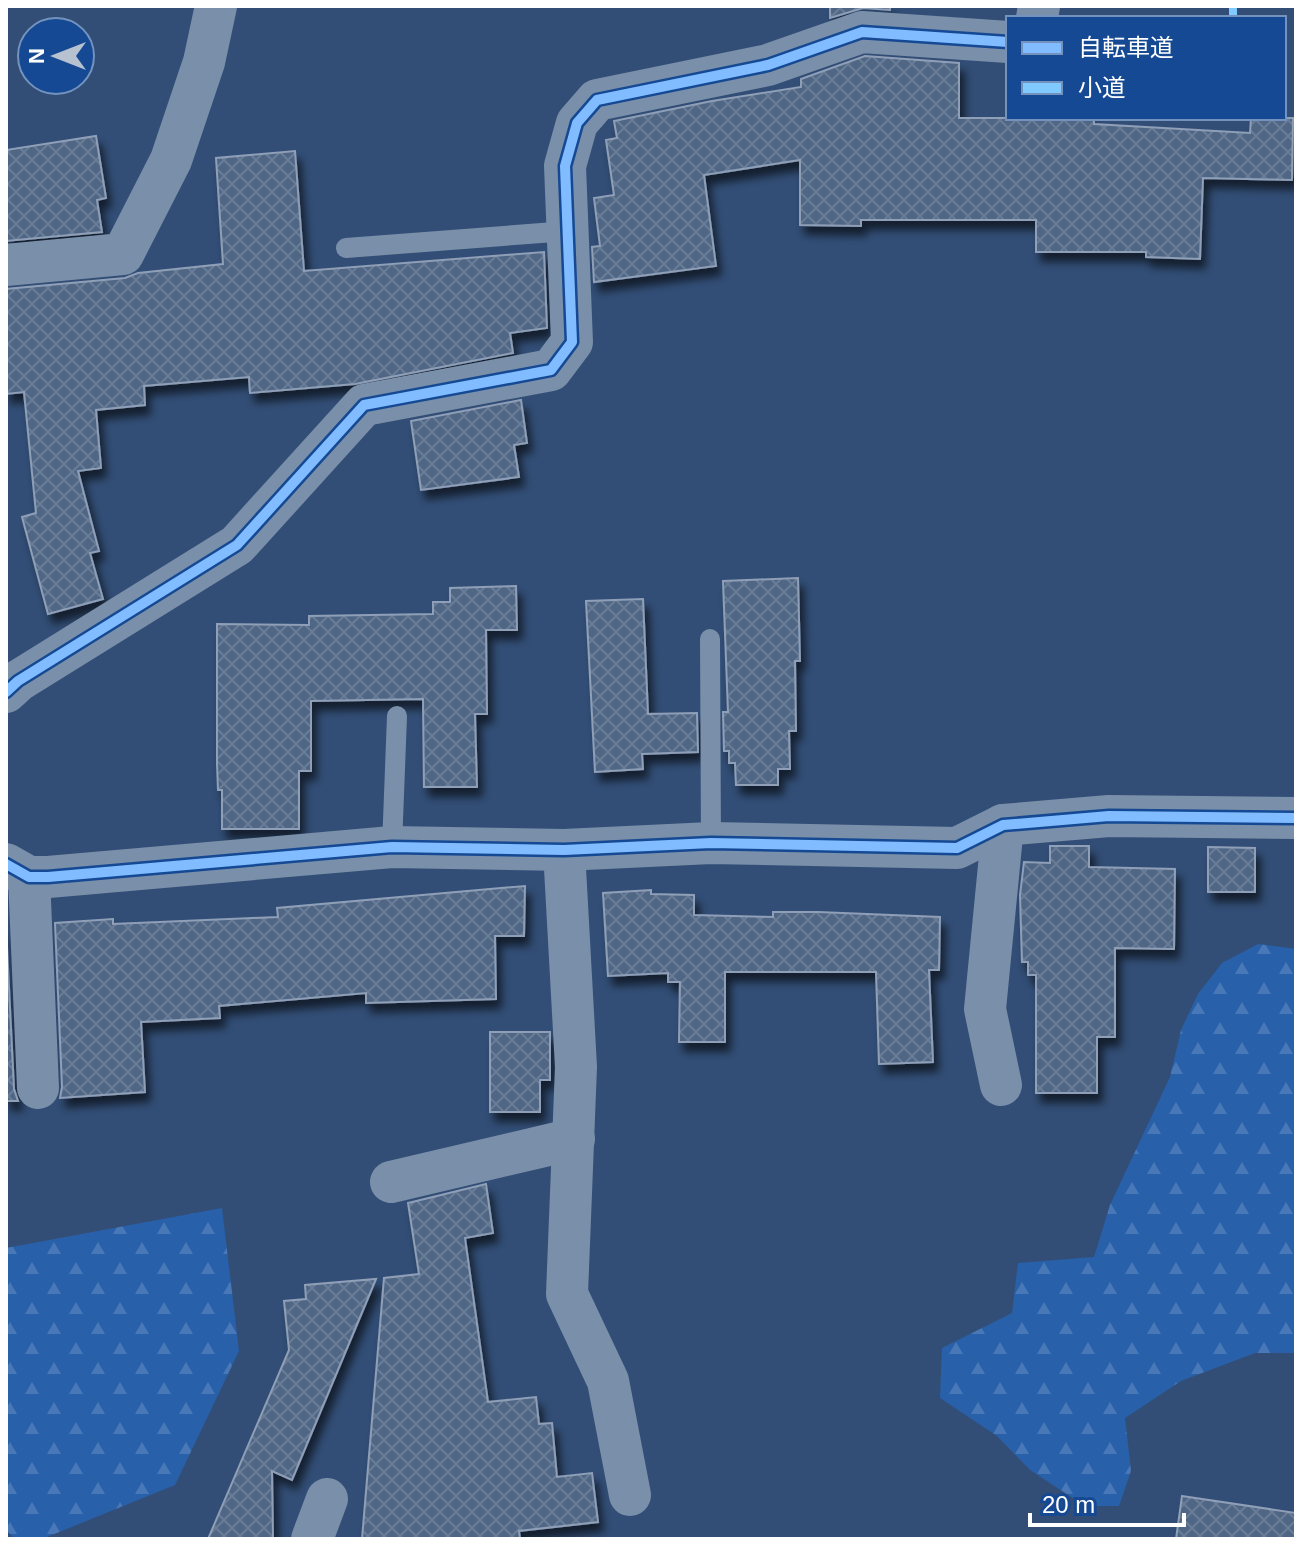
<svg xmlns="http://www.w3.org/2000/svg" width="1302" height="1545" viewBox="0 0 1302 1545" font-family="Helvetica,'Noto Sans JP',sans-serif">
	<defs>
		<pattern id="forest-firs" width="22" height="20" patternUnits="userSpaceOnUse" patternTransform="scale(2)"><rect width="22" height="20" fill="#2860aa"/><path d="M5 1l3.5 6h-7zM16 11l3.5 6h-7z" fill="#4878b7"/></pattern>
		<pattern id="building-cross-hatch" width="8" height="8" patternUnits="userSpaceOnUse" patternTransform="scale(2)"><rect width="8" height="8" fill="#4f6685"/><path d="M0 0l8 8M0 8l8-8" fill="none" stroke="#697d97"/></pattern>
		<filter id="shadow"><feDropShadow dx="5" dy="9" stdDeviation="4" flood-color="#0009"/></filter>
	</defs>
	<rect width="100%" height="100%" fill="#324e76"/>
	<!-- forest -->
	<g fill="url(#forest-firs)">
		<path d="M 1258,944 L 1296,949 L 1296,1353 L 1255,1353 L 1181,1381 L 1125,1418 L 1131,1471 L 1119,1506 L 1085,1506 L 1030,1470 L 997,1436 L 940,1398 L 942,1348 L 1012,1313 L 1018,1263 L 1094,1257 L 1110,1205 L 1170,1077 L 1181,1030 L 1198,994 L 1222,963 Z"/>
		<path d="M 222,1208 L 239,1351 L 175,1485 L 42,1539 L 15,1539 L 6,1530 L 6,1248 Z"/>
	</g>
	<!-- building -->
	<g fill="url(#building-cross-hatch)" stroke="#8f9fb7" stroke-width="2" filter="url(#shadow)">
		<path d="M 830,6 L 890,6 L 890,10 L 863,8 L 830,18 Z"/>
		<path d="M 865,56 L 959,63 L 959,118 L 1094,118 L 1094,124 L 1250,133 L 1251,118 L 1293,118 L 1292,180 L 1203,178 L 1200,259 L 1146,257 L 1146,252 L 1036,252 L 1036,220 L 861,220 L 861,226 L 800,225 L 800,160 L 704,175 L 716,266 L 594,282 L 592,247 L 600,246 L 594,198 L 614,195 L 606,140 L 617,138 L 614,121 L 712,101 L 801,87 L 801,79 Z"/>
		<path d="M 96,136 L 106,198 L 97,200 L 102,232 L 6,241 L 6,150 Z"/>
		<path d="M 295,151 L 304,271 L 544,252 L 547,328 L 510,333 L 513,353 L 355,384 L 250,393 L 249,377 L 144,386 L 145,405 L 96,410 L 101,468 L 78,471 L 99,551 L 90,553 L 103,599 L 48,614 L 22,517 L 36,513 L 24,392 L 6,394 L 6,289 L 125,278 L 138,273 L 223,264 L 216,158 Z"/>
		<path d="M 521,400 L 527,443 L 514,445 L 519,477 L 421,490 L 411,421 Z"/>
		<path d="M 798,578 L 800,661 L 795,661 L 796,731 L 789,731 L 790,769 L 778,769 L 778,785 L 736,785 L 735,763 L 729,763 L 729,751 L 724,751 L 723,712 L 728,712 L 723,581 Z"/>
		<path d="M 516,586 L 517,630 L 486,630 L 487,714 L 475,714 L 477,787 L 424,787 L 423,699 L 311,701 L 311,771 L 299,771 L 299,829 L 222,829 L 222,790 L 218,790 L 217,763 L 217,624 L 309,625 L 309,616 L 433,614 L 433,602 L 450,602 L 450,588 Z"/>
		<path d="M 643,599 L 648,714 L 697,713 L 698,752 L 642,754 L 643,769 L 595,772 L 586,601 Z"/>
		<path d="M 1050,846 L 1089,846 L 1089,867 L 1175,869 L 1174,949 L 1115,948 L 1115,1037 L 1097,1037 L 1097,1093 L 1036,1093 L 1036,975 L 1028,975 L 1028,962 L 1022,962 L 1020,895 L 1024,862 L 1050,863 Z"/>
		<path d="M 1208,847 L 1255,848 L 1255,892 L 1208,892 Z"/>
		<path d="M 525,886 L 524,936 L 495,936 L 496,999 L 366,1003 L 366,993 L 219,1006 L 220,1018 L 141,1022 L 145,1092 L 60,1098 L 62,1087 L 55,923 L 113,919 L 113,924 L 278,917 L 277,908 Z"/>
		<path d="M 651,890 L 651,894 L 694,895 L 694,915 L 773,917 L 773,912 L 818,912 L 940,917 L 939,970 L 929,970 L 933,1062 L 879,1064 L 876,972 L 725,972 L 725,1042 L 679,1042 L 680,982 L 668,982 L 668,973 L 608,976 L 603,893 Z"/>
		<path d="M 6,927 L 14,1089 L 18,1101 L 6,1101 Z"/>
		<path d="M 490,1032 L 550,1032 L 550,1080 L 540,1080 L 540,1112 L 490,1112 Z"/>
		<path d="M 486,1184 L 493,1233 L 465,1238 L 488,1402 L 536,1397 L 539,1424 L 552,1423 L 557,1477 L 592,1473 L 598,1522 L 519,1531 L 520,1539 L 362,1539 L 384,1278 L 419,1274 L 408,1203 Z"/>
		<path d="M 376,1279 L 292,1480 L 272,1471 L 273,1539 L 208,1539 L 289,1350 L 284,1301 L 306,1299 L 305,1285 Z"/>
		<path d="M 1182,1496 L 1296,1513 L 1296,1539 L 1176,1539 Z"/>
	</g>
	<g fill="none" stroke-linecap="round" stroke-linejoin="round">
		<!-- lane -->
		<g stroke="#7a8fa9" stroke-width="20">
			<path d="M 346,248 L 568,231"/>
			<path d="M 710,639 L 711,843"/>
			<path d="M 392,847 L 397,716"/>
		</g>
		<!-- street -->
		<g stroke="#7a8fa9" stroke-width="42">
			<path d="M 1037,18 L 1039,6"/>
			<path d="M 6,265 L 123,254 L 171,160 L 204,62 L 216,6"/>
			<path d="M 6,692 L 18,681 L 237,545 L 364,405 L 551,370 L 572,342 L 565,166 L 577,123 L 597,100 L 768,65 L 862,32 L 1008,42"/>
			<path d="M 564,850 L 576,1067 L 567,1294 L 608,1381 L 630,1495"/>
			<path d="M 6,864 L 29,877 L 48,877 L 392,847 L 564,850 L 711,843 L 957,848 L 1003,825 L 1109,816 L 1296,818"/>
			<path d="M 29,877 L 38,1088"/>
			<path d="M 1001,1085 L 985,1009 L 1003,825"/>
			<path d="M 391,1182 L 574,1139"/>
			<path d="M 312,1539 L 327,1499"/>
		</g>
		<!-- quiet -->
		<path stroke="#80caff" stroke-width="8" stroke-dasharray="16 8" stroke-linecap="butt" d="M 1233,18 L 1233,6"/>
		<!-- cycleway casing -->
		<g stroke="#154993" stroke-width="15">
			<g id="cycleway">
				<path d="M 6,692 L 18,681 L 237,545 L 364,405 L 551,370 L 572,342 L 565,166 L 577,123 L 597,100 L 768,65 L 862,32 L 1008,42"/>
				<path d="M 6,864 L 29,877 L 48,877 L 392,847 L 564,850 L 711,843 L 957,848 L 1003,825 L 1109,816 L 1296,818"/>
			</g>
		</g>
		<!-- cycleway -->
		<use href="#cycleway" stroke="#80bcff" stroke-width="10"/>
	</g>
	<!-- border -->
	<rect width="1302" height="1545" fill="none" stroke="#ffffff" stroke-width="16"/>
	<!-- legend -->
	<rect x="1006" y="16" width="280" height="104" fill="#154993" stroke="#7392be" stroke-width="2"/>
	<rect x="1022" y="42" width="40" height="12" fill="#80bcff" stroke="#7392be" stroke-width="2"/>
	<text x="1078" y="56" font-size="24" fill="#ffffff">自転車道</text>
	<rect x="1022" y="82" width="40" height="12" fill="#80caff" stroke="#7392be" stroke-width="2"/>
	<text x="1078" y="96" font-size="24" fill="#ffffff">小道</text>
	<!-- north arrow -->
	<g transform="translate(56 56) rotate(270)"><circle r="38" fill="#154993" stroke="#7392be" stroke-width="2"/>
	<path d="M0-6L14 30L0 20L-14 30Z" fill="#b7c1cf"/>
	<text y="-12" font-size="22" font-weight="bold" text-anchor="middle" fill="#ffffff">N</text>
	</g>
	<!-- scale -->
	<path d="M1030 1513v12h154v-12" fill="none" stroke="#ffffff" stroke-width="4"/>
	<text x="1042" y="1513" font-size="24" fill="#ffffff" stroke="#154993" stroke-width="6" paint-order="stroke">20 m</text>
</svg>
